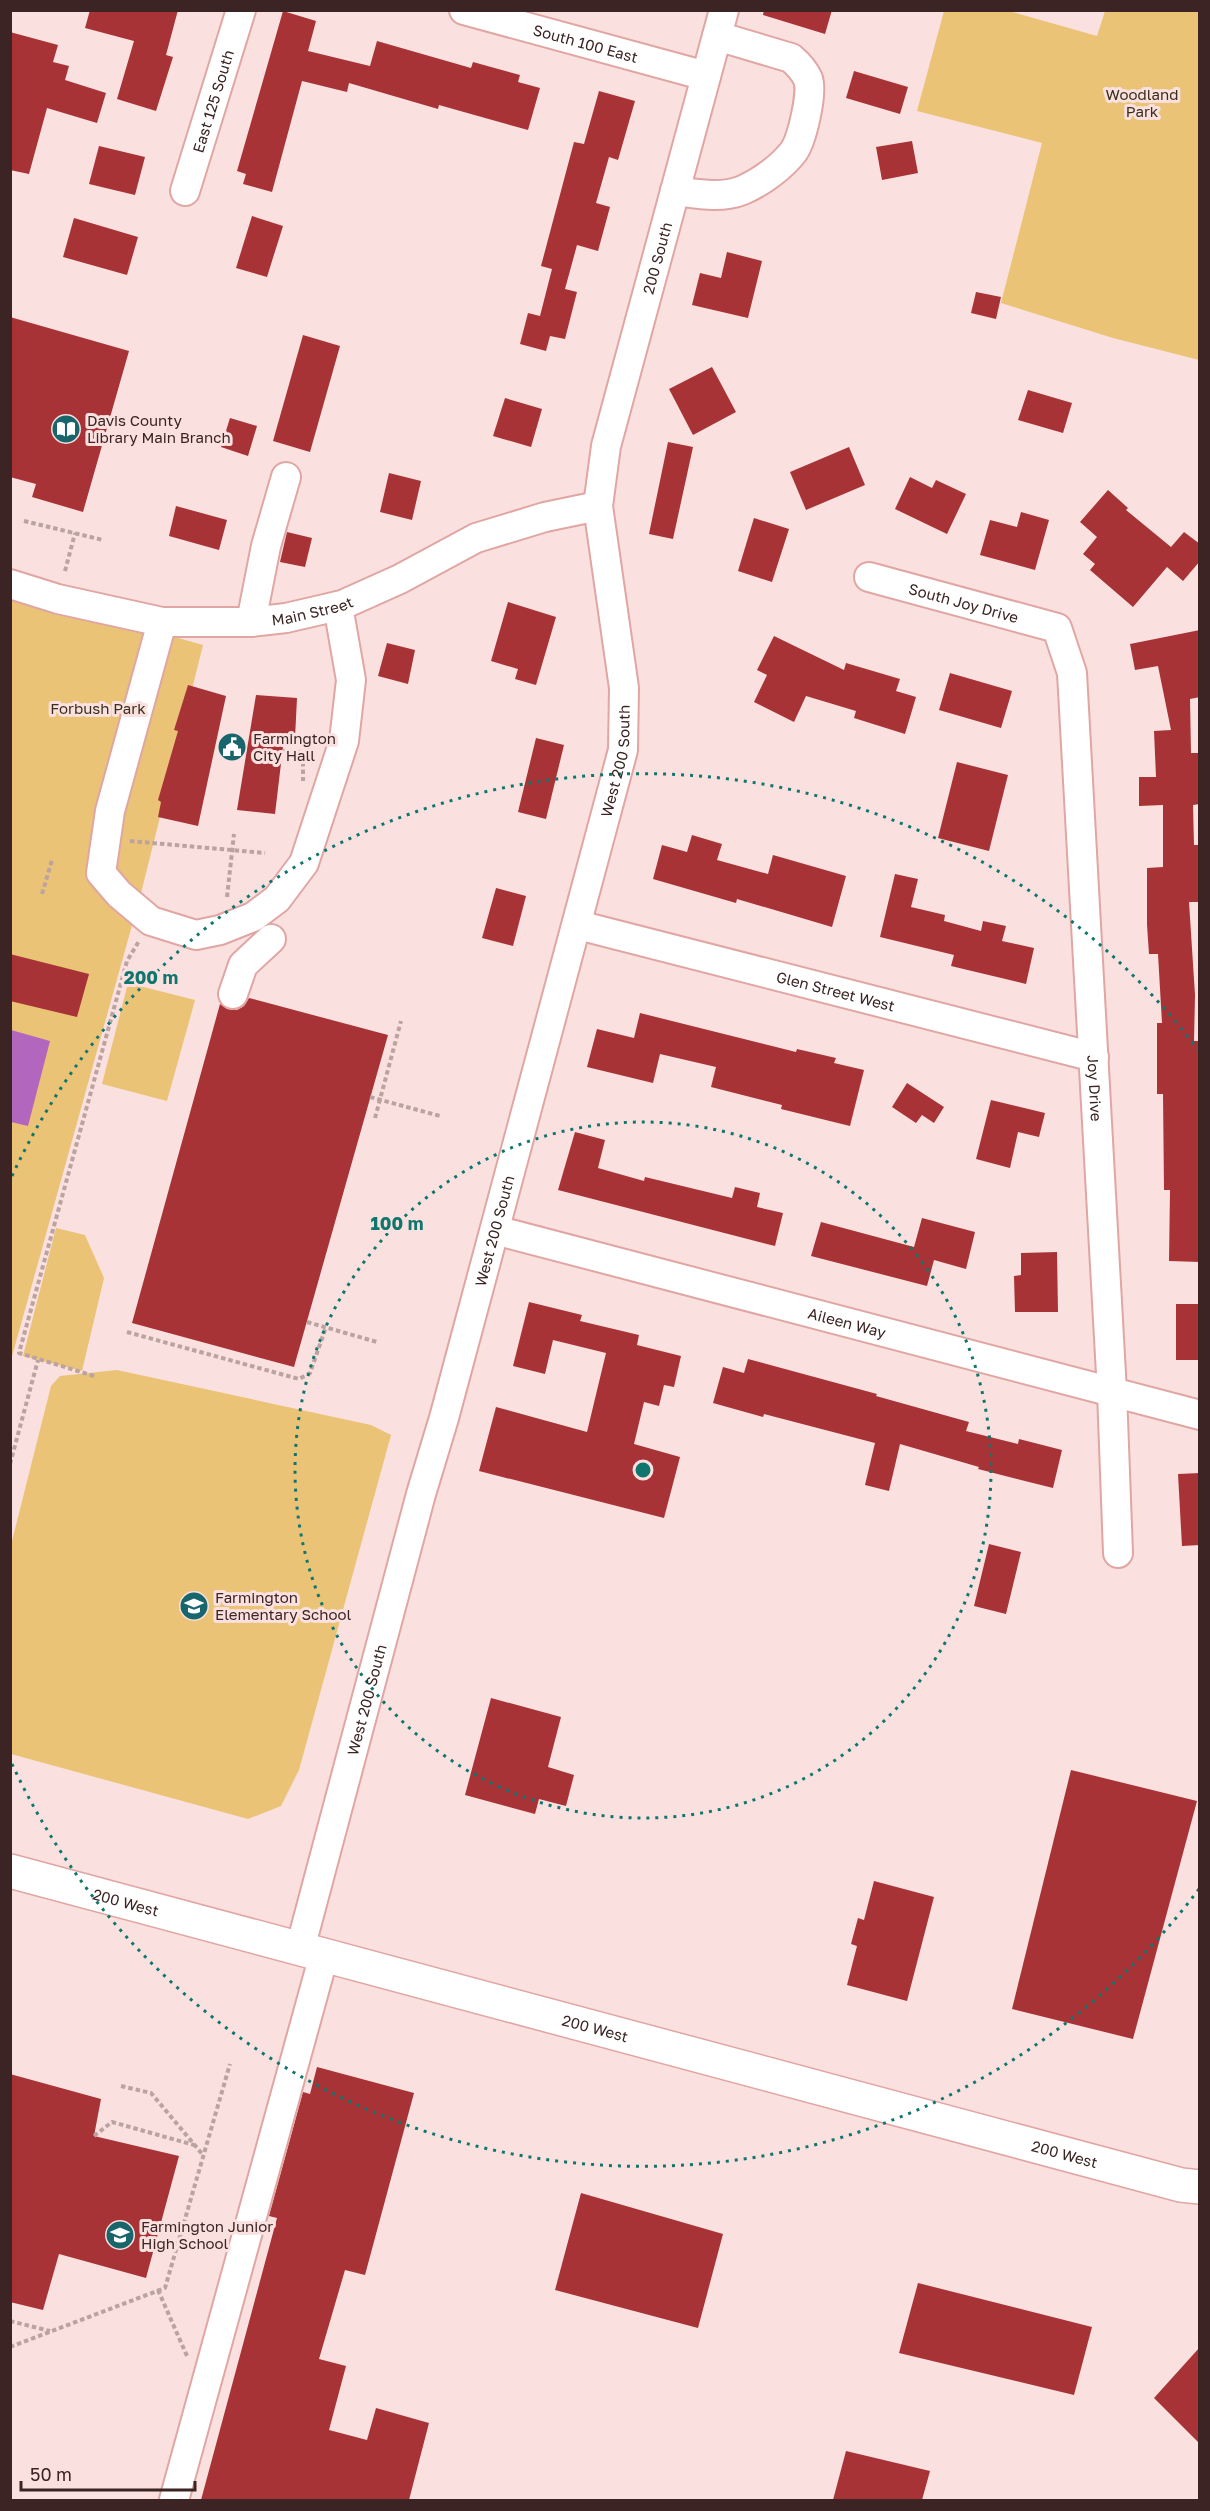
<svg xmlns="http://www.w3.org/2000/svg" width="1210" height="2511" viewBox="0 0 1210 2511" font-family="'Golos Text',sans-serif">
	<rect width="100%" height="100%" fill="#fae1df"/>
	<!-- green -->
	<g fill="#eac377">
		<path d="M 944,11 L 1009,11 L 1097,36 L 1105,11 L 1199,11 L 1199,360 L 1113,338 L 1001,303 L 1042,143 L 917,111 Z"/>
		<path d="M 11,591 L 203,645 L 141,893 L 11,1360 Z"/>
		<path d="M 128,983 L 195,1000 L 167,1101 L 102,1084 Z"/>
		<path d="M 56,1228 L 85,1235 L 104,1278 L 82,1371 L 23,1356 Z"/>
		<path d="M 117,1370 L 371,1425 L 391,1435 L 299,1770 L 281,1806 L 248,1819 L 11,1754 L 11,1545 L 51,1386 L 60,1376 Z"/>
	</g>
	<!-- water -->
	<path fill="#b366bd" d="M 11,1030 L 50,1041 L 28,1126 L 11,1122 Z"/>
	<!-- building -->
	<g fill="#a73337">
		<path d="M 90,10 L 178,10 L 166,55 L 173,57 L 156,111 L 117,99 L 134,41 L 85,28 Z"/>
		<path d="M 764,10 L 832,10 L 825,34 L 763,15 Z"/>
		<path d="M 283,11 L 316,21 L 308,51 L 370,66 L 377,41 L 471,68 L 473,62 L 520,75 L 518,82 L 540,88 L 528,130 L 439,105 L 438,109 L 349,83 L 347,92 L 302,81 L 272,192 L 243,184 L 246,174 L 237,171 Z"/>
		<path d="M 10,32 L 58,45 L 53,62 L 69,66 L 65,80 L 106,93 L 97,123 L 47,108 L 29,174 L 10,170 Z"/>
		<path d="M 854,71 L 908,87 L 900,114 L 846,98 Z"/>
		<path d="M 599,91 L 635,101 L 618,160 L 609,157 L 596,203 L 610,207 L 598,251 L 577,245 L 565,289 L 577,292 L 565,339 L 550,336 L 546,351 L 520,344 L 528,313 L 540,316 L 552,269 L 541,266 L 574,142 L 584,144 Z"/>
		<path d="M 912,141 L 918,173 L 882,180 L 876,147 Z"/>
		<path d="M 99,146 L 145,157 L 135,195 L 89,184 Z"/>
		<path d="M 252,216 L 283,226 L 267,277 L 236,268 Z"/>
		<path d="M 74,218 L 138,237 L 127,275 L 63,257 Z"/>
		<path d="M 727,252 L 762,261 L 748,318 L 692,305 L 700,273 L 721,278 Z"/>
		<path d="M 976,292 L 1001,297 L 996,319 L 971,313 Z"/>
		<path d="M 10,317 L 129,351 L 83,512 L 32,497 L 36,484 L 10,477 Z"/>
		<path d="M 303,335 L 340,346 L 310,452 L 273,441 Z"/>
		<path d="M 712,367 L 736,412 L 693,435 L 669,389 Z"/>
		<path d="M 1028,390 L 1072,403 L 1063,433 L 1018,420 Z"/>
		<path d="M 505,398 L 542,409 L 531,447 L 493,436 Z"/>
		<path d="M 230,418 L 257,426 L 248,456 L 221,447 Z"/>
		<path d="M 668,442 L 693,447 L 673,539 L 649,534 Z"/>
		<path d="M 849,447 L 865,485 L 806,510 L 790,472 Z"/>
		<path d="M 389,473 L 421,481 L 412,520 L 380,512 Z"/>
		<path d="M 910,477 L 932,488 L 936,480 L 966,494 L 947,534 L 895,509 Z"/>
		<path d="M 1108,490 L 1128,508 L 1126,510 L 1171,547 L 1184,532 L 1200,544 L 1200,561 L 1183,581 L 1167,567 L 1133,607 L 1090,570 L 1095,564 L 1083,554 L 1097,537 L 1080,522 Z"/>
		<path d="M 176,506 L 227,520 L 219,550 L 169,536 Z"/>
		<path d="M 1021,512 L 1049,520 L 1035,570 L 980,555 L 990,520 L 1017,527 Z"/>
		<path d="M 754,518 L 789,529 L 772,582 L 738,571 Z"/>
		<path d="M 287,532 L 312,538 L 305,567 L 280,562 Z"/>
		<path d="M 508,602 L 556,617 L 536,685 L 515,679 L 518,669 L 491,661 Z"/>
		<path d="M 1200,630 L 1200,697 L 1190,699 L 1191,753 L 1200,753 L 1200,804 L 1193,805 L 1194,845 L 1200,845 L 1200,902 L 1189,902 L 1195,995 L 1194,1041 L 1200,1041 L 1200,1262 L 1169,1261 L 1170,1190 L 1164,1190 L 1163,1094 L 1157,1094 L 1157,1023 L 1162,1023 L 1158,954 L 1149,954 L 1147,925 L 1147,868 L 1163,867 L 1163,805 L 1139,806 L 1139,777 L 1156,777 L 1154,731 L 1171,730 L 1158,666 L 1135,670 L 1130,644 Z"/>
		<path d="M 774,636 L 844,670 L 846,663 L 900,679 L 896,691 L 916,697 L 905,734 L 854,718 L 856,711 L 806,696 L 794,722 L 754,702 L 767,675 L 757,670 Z"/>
		<path d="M 387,643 L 415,650 L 408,684 L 378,676 Z"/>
		<path d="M 950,673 L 1012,691 L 1001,728 L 939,710 Z"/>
		<path d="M 188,685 L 226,696 L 198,826 L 158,817 L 161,802 L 158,800 L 178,731 L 174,730 Z"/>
		<path d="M 256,695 L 297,698 L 295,738 L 284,738 L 275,814 L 237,810 Z"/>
		<path d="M 536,738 L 564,745 L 546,819 L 518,812 Z"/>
		<path d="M 957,762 L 1008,775 L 989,851 L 938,838 Z"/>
		<path d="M 692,835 L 722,844 L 717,860 L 768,874 L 773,855 L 846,876 L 832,927 L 737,899 L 736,903 L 653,879 L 662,845 L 687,852 Z"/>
		<path d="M 895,874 L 918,879 L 911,907 L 945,915 L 944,921 L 981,931 L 983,921 L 1006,926 L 1002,941 L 1034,948 L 1026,984 L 951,966 L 954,955 L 880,937 Z"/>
		<path d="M 496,888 L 526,896 L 513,946 L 482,938 Z"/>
		<path d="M 10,954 L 89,974 L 77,1017 L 10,1001 Z"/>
		<path d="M 249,998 L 388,1035 L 294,1367 L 132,1323 L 220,1004 L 227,1009 L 237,1010 L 244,1006 Z"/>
		<path d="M 640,1013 L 796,1052 L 797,1049 L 836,1058 L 834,1063 L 864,1070 L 850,1126 L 781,1109 L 782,1105 L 711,1087 L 716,1067 L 660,1054 L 653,1083 L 587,1067 L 597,1029 L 634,1038 Z"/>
		<path d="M 907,1083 L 944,1107 L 934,1123 L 922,1115 L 916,1123 L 892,1107 Z"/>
		<path d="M 991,1100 L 1045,1113 L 1039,1137 L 1018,1132 L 1010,1168 L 976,1159 Z"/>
		<path d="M 575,1132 L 605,1140 L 598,1168 L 644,1181 L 645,1177 L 732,1198 L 735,1187 L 760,1193 L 757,1207 L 783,1213 L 775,1246 L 558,1190 Z"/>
		<path d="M 922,1218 L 975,1232 L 966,1269 L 934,1260 L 927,1286 L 811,1256 L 821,1222 L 914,1247 Z"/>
		<path d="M 1057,1252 L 1058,1312 L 1015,1312 L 1014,1276 L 1021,1275 L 1021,1253 Z"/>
		<path d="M 529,1302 L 582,1315 L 580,1321 L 639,1335 L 637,1345 L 681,1356 L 674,1387 L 664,1385 L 659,1406 L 644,1402 L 634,1444 L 680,1457 L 664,1518 L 479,1471 L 496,1407 L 587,1432 L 606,1353 L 553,1340 L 545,1374 L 513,1366 Z"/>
		<rect x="1176" y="1304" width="24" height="56"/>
		<path d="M 748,1359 L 877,1394 L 876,1396 L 969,1422 L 966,1431 L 1018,1444 L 1019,1439 L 1062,1450 L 1053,1488 L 978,1469 L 979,1467 L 900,1444 L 889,1491 L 865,1485 L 875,1443 L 764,1414 L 763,1417 L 713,1403 L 723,1367 L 744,1373 Z"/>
		<path d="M 1200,1473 L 1200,1545 L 1182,1546 L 1178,1474 Z"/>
		<path d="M 989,1544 L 1021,1552 L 1006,1614 L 974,1606 Z"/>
		<path d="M 491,1698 L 561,1717 L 548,1767 L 574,1775 L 566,1806 L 539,1799 L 535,1814 L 465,1795 Z"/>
		<path d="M 1071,1770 L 1197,1801 L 1133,2039 L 1012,2009 Z"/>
		<path d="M 874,1881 L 934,1897 L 907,2001 L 847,1985 L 857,1946 L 851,1944 L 858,1918 L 864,1920 Z"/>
		<path d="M 317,2067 L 414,2093 L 365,2275 L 345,2270 L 319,2359 L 346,2366 L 329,2430 L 367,2440 L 376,2408 L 429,2423 L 409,2500 L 201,2500 L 277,2218 L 269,2216 L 303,2092 L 310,2094 Z"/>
		<path d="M 10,2074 L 101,2099 L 94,2136 L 179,2156 L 146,2278 L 59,2254 L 43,2310 L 10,2302 Z"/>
		<path d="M 581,2193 L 723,2234 L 698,2328 L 555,2290 Z"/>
		<path d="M 918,2283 L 1092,2327 L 1074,2395 L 899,2353 Z"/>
		<path d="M 1200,2347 L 1200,2444 L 1154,2398 Z"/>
		<path d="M 846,2451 L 930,2471 L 922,2500 L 833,2500 Z"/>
	</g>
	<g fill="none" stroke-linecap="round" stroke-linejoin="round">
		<!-- minor casing -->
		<g stroke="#e0a6a3" stroke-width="32">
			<g id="minor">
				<path id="s1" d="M 464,10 L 706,76"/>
				<path id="s2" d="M 185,191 L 241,10"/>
				<path d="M 675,191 C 698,194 721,199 743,190 C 761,182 782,167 794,151 C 802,139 813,93 808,79 C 804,70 798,64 791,58 L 717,36"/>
				<path id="s3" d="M 869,577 L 1057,628 L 1072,673 L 1112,1392 L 1118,1553"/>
				<path id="s4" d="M 10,584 L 58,599 L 162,622 L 251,622 L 286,618 L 342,605 L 400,579 L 476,538 L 545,517 L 598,506"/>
				<path d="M 162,622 L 110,811 L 101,873 L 119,894 L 151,921 L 196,935 L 220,930 L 253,917 L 277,899 L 304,863 L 344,741 L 351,680 L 338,606"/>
				<path d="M 251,622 L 266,546 L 286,477"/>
				<path id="s5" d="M 578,925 L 1094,1057"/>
				<path d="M 233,994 L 243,965 L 271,939"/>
				<path id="s6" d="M 495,1230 L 1200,1415"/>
				<path id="s7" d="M 300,1949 L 421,1494 L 444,1418 L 623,750 L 624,688 L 598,506 L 606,446 L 724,10"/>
				<path d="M 174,2500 L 324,1955"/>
			</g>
		</g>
		<!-- major casing -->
		<g stroke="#e0a6a3" stroke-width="36">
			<g id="major">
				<path id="s8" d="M 10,1871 L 1181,2185 L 1200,2187"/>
			</g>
		</g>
		<!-- path -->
		<g stroke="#bba3a1" stroke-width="4" stroke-dasharray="4.5 3" stroke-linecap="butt">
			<path d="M 24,521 L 103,540"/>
			<path d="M 65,571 L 75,533"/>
			<path d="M 283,751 L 303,752 L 303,781"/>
			<path d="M 130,841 L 265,853"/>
			<path d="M 42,894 L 52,860"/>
			<path d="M 227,897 L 234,834"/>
			<path d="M 370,1097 L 440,1116"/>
			<path d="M 375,1118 L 401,1021"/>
			<path d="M 307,1322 L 377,1342"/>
			<path d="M 127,1332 L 299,1379 L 310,1373 L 326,1327"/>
			<path d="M 94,1376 L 19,1353 L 127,961 L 139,941"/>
			<path d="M 10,1464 L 38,1360"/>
			<path d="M 121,2086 L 151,2093 L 203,2155"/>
			<path d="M 94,2136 L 112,2122 L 194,2145"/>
			<path d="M 161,2223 L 182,2229"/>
			<path d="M 158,2290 L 187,2356"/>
			<path d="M 10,2321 L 50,2331"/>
			<path d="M 10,2347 L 165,2288 L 230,2064"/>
		</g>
		<!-- minor -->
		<use href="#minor" stroke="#fff" stroke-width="28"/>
		<!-- major -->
		<use href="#major" stroke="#fff" stroke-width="33"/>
	</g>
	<!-- distance rings -->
	<g fill="none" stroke="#0f766e" stroke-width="3" stroke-dasharray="3 6">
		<circle cx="643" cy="1470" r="348"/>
		<path d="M1199 1889A696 696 0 0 1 12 1764M12 1176A696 696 0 0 1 1199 1051"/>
	</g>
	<!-- icons -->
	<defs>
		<g id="library-disc" transform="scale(1.5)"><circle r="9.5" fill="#18666c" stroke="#fae1df"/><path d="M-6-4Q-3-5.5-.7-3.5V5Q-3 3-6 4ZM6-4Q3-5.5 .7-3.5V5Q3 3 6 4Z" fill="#fff"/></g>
		<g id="civic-disc" transform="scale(1.5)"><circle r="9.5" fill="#18666c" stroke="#fae1df"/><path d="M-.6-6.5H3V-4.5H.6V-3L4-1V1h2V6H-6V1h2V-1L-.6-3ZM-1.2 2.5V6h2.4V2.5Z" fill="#fff"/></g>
		<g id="school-disc" transform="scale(1.5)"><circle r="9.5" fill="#18666c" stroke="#fae1df"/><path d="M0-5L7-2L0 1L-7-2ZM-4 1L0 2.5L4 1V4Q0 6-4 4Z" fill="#fff"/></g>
	</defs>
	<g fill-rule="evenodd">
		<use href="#library-disc" x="66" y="429"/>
		<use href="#civic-disc" x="232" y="747"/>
		<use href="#school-disc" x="194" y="1606"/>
		<use href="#school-disc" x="120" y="2235"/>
	</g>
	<g text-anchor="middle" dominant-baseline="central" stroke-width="6" stroke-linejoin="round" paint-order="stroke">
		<!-- street labels -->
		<g font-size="15" fill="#3b2423" stroke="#fae1df">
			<text stroke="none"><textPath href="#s1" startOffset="126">South 100 East</textPath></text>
			<text stroke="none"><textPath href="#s2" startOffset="94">East 125 South</textPath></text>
			<text stroke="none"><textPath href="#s7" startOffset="1743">200 South</textPath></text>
			<text stroke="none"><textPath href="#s3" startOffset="98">South Joy Drive</textPath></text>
			<text stroke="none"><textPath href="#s4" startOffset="308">Main Street</textPath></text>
			<text stroke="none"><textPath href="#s7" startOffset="1230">West 200 South</textPath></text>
			<text stroke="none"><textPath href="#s5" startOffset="266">Glen Street West</textPath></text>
			<text stroke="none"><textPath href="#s3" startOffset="658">Joy Drive</textPath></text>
			<text stroke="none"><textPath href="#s7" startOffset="744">West 200 South</textPath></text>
			<text stroke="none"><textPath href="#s6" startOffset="364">Aileen Way</textPath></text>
			<text stroke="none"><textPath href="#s7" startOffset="258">West 200 South</textPath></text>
			<text stroke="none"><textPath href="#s8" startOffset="120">200 West</textPath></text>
			<text stroke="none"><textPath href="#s8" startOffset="606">200 West</textPath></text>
			<text stroke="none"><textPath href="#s8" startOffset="1092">200 West</textPath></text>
		</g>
		<!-- park labels -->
		<g font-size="15" fill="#392f1b" stroke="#fae1df">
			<text x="1142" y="94">Woodland<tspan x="1142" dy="17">Park</tspan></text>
			<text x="98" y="708">Forbush Park</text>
		</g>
		<!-- poi labels -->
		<g font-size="15" fill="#3b2423" stroke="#fae1df" text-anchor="start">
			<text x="87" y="420">Davis County<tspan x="87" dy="17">Library Main Branch</tspan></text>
			<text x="253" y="738">Farmington<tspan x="253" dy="17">City Hall</tspan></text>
			<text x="215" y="1597">Farmington<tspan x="215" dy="17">Elementary School</tspan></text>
			<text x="141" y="2226">Farmington Junior<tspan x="141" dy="17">High School</tspan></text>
		</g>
	</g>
	<circle cx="643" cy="1470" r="9" fill="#0f766e" stroke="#fae1df" stroke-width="3"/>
	<g font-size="18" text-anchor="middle" font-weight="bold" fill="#0f766e" stroke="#fae1df" stroke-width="6" stroke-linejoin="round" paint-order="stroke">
		<text x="151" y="984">200 m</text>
		<text x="397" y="1230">100 m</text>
	</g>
	<!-- border -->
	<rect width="1210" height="2511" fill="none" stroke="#3b2423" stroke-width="24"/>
	<!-- scale -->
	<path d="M21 2481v9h174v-9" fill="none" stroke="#3b2423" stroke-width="3"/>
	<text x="30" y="2481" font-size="18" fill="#3b2423" stroke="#fae1df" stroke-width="4.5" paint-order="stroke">50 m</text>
</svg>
